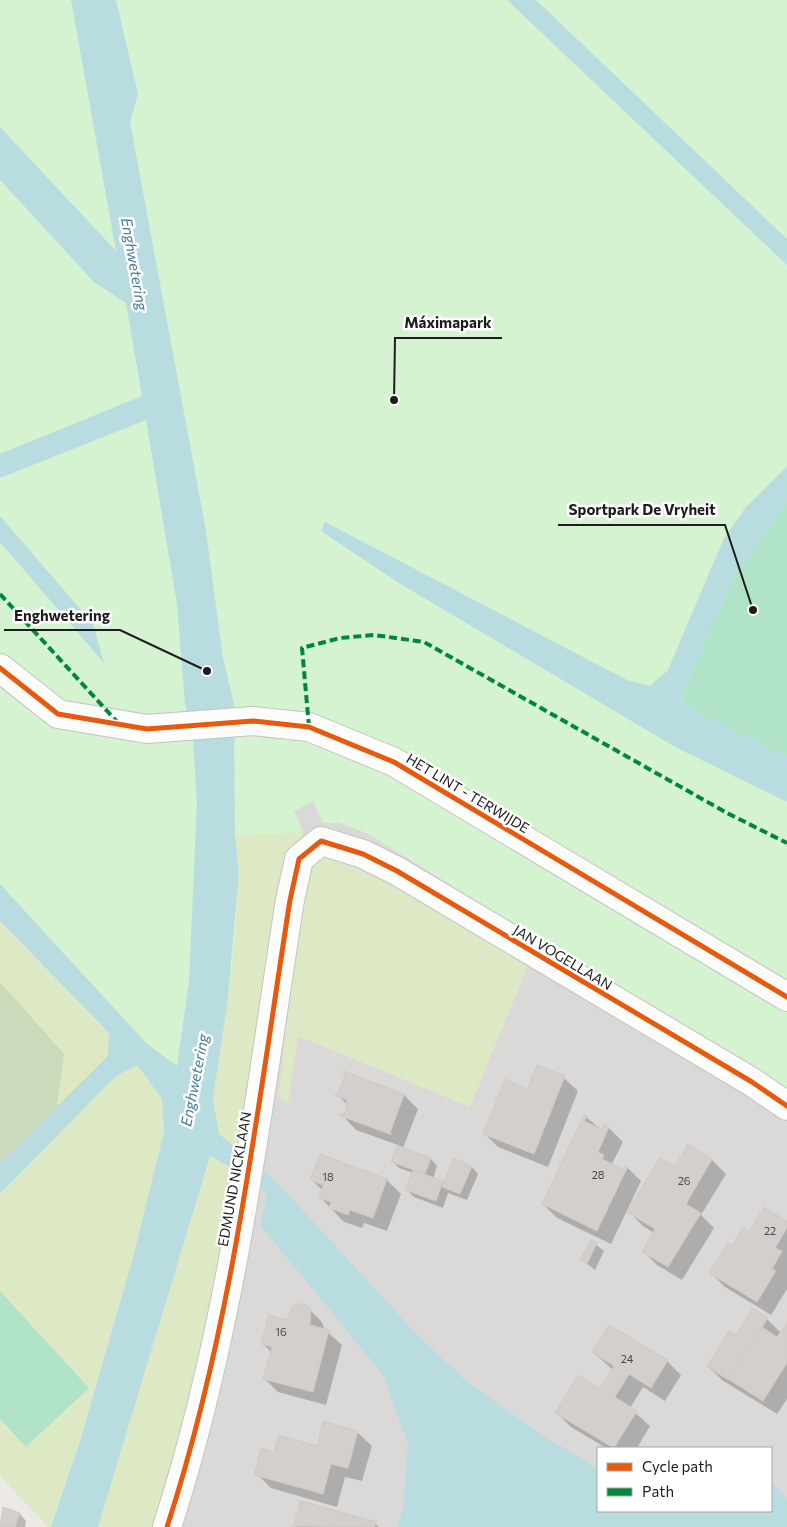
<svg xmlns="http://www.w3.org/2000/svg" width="787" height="1527" viewBox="0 0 787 1527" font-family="Commissioner,sans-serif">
	<rect width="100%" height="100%" fill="#ece9e6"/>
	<!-- residential -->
	<path fill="#dbd9d7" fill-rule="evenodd" d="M 313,801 L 323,823 L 340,823 L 367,833 L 787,1090 L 787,1527 L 156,1527 L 201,1380 L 294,811 ZM 598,1448 L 771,1448 L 771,1511 L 598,1511 Z"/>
	<!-- grass -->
	<g fill="#dde9c4">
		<path d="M 235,743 L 367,833 L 340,823 L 323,823 L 313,801 L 294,811 L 303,832 L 295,856 L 245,1157 L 219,1134 L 213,1098 L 227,1007 L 239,872 L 235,836 Z"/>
		<path d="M 329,851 L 351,854 L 529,963 L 470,1107 L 298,1036 L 288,1103 L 282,1100 L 279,1092 L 304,872 Z"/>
		<path d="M 0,921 L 109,1033 L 108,1056 L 57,1107 L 64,1054 L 0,982 Z"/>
		<path d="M 137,1065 L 162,1099 L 164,1132 L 132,1261 L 80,1441 L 51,1527 L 48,1527 L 0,1476 L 0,1419 L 26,1447 L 89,1388 L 0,1291 L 0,1194 L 116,1076 Z"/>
		<path d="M 209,1156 L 242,1174 L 212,1335 L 156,1527 L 98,1527 Z"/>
	</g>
	<!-- forest -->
	<path fill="#cadabb" d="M 0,982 L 64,1054 L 57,1107 L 0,1163 Z"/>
	<!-- park -->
	<path fill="#d5f2d1" d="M 0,0 L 787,0 L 787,1090 L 512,924 L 367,833 L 340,823 L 323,823 L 313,801 L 294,811 L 303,832 L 235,836 C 243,919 226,1016 213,1098 L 145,1077 L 137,1065 L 108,1056 L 109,1033 L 0,921 Z"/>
	<!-- pitch -->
	<g fill="#b1e3c8">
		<path d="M 787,502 L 787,757 L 694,711 L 680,698 L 735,575 Z"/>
		<path d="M 0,1291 L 89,1388 L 26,1447 L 0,1419 Z"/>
	</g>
	<!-- water -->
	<g fill="#b9dce0">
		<path d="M 71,0 L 116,0 L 138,94 L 130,122 L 206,531 L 223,658 L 234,704 L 235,836 L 239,872 L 227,1007 L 213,1098 L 219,1134 L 274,1179 L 419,1337 L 470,1384 L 545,1437 L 597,1468 L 598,1465 L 598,1511 L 771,1511 L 771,1482 L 787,1498 L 787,1527 L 397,1527 L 403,1509 L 408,1445 L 384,1376 L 260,1225 L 267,1195 L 242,1174 L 210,1156 L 98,1527 L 51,1527 L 80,1441 L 132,1261 L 164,1132 L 162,1099 L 137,1065 L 116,1076 L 0,1194 L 0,1163 L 108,1056 L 109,1033 L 0,921 L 0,884 L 147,1044 L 177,1066 L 189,981 L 197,802 L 193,740 L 185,704 L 177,604 L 146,420 L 0,478 L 0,454 L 142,396 L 126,303 L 94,282 L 0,180 L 0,127 L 116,251 Z"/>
		<path d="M 507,0 L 536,0 L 787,239 L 787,265 Z"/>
		<path d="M 787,466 L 787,502 L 735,575 L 680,698 L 694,711 L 787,757 L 787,802 L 677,748 L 399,583 L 321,531 L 325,522 L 627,680 L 650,686 L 668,670 L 724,538 L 746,507 Z"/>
		<path d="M 0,516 L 93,624 L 104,663 L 0,542 Z"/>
	</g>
	<!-- shadow -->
	<g fill="#0003">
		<path d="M 564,1078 L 578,1091 L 548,1167 L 498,1147 L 484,1133 L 528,1090 Z"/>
		<path d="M 404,1095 L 418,1109 L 403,1148 L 431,1159 L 437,1166 L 433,1179 L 445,1183 L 472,1167 L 478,1174 L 467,1200 L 448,1193 L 443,1208 L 414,1197 L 407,1190 L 413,1173 L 399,1168 L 393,1162 L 398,1145 L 356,1130 L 343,1116 L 348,1106 L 339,1096 Z"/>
		<path d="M 586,1117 L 603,1131 L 609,1128 L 623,1142 L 612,1164 L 624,1171 L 627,1167 L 641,1181 L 611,1244 L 557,1218 L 543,1204 Z"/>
		<path d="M 688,1146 L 712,1160 L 726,1174 L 701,1215 L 714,1228 L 682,1280 L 657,1265 L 643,1251 L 654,1233 L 643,1226 L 629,1212 L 675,1168 Z"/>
		<path d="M 320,1156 L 387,1180 L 401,1194 L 387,1231 L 364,1223 L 362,1228 L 344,1222 L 320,1197 L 323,1191 L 312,1180 Z"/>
		<path d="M 787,1222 L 787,1289 L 771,1315 L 725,1287 L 711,1273 L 732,1247 Z"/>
		<path d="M 591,1241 L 604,1251 L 595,1270 L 582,1260 Z"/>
		<path d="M 307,1307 L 321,1321 L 325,1330 L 342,1345 L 326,1405 L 278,1392 L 264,1378 L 271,1352 L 263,1344 Z"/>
		<path d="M 767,1319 L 781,1333 L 787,1324 L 787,1399 L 777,1414 L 722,1380 L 708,1366 L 736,1337 Z"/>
		<path d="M 593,1352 L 667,1361 L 681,1375 L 665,1401 L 643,1387 L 630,1408 L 650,1426 L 637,1448 L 606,1448 L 571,1427 L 557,1413 L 601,1391 L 613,1370 Z"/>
		<path d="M 357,1432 L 372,1446 L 362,1481 L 345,1477 L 337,1507 L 271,1488 L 257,1474 Z"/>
		<path d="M 301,1502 L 374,1523 L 379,1527 L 296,1527 Z"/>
		<path d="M 4,1509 L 20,1514 L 26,1521 L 25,1527 L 0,1527 Z"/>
	</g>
	<!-- building -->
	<g fill="#d3cfcd" stroke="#cfcac7">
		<path d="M 537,1065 L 565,1076 L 534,1154 L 483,1134 L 505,1079 L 527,1089 Z"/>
		<path d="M 343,1071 L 407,1095 L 404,1095 L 390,1133 L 392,1135 L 338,1115 L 345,1113 L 348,1103 L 346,1103 L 347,1100 L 334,1095 L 337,1095 L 346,1073 Z"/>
		<path d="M 584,1115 L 587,1116 L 584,1121 L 602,1129 L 604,1124 L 609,1127 L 598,1152 L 604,1155 L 602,1159 L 623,1169 L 626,1165 L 628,1166 L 597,1231 L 542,1204 Z"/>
		<path d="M 688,1144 L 712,1159 L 686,1204 L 701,1213 L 668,1267 L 642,1252 L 655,1229 L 627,1212 L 660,1158 L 675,1166 Z"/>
		<path d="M 397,1145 L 431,1158 L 425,1174 L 391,1162 Z"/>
		<path d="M 320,1154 L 387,1179 L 373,1218 L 350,1210 L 348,1215 L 329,1208 L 331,1202 L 319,1198 L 323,1185 L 310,1180 Z"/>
		<path d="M 453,1158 L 472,1166 L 460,1194 L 442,1187 Z"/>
		<path d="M 413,1170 L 443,1181 L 436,1201 L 405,1190 Z"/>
		<path d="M 764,1207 L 787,1221 L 787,1228 L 775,1248 L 782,1251 L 772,1269 L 776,1271 L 757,1302 L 709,1273 L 728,1243 L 732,1245 L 743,1227 L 749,1232 Z"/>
		<path d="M 591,1240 L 597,1243 L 587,1264 L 580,1260 Z"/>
		<path d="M 297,1304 L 305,1304 L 311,1309 L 310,1325 L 329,1330 L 313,1392 L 263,1379 L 272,1347 L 261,1344 L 269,1315 L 287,1320 L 292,1307 Z"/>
		<path d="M 753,1308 L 768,1318 L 728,1380 L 707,1366 L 729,1331 L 736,1335 Z"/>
		<path d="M 787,1322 L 787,1363 L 763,1401 L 728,1379 L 762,1327 L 777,1337 Z"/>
		<path d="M 609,1325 L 668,1360 L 651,1388 L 629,1374 L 615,1397 L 637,1411 L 614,1448 L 555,1413 L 578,1375 L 600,1389 L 614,1366 L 592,1352 Z"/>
		<path d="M 323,1421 L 358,1431 L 348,1468 L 331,1464 L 323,1494 L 254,1475 L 261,1448 L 274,1452 L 279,1435 L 317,1446 Z"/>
		<path d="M 297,1500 L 377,1522 L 374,1527 L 291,1526 L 294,1525 L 300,1503 Z"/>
		<path d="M 3,1507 L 20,1513 L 15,1527 L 0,1527 Z"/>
	</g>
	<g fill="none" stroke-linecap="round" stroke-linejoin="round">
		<!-- street casing -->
		<g stroke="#c4c3c2" stroke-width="30">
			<g id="street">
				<path d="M 0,668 L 58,714 L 147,729 L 253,721 L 309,727 L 394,762 L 787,997"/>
				<path d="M 167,1527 C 233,1324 257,1110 290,900 L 299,859 L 321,841 L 363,854 L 397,871 L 752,1082 L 787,1106"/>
			</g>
		</g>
		<!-- street -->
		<use href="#street" stroke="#fcfcfb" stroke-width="28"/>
		<!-- quiet -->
		<g stroke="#00873e" stroke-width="4" stroke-dasharray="8 4" stroke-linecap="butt">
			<path d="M 0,594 L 120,725"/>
			<path d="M 309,727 L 302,648 L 340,638 L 374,635 L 424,642 L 727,813 L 787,843"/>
		</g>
		<!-- cycleway casing -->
		<g stroke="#fff" stroke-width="8">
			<g id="cycleway">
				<path d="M 0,668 L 58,714 L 147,729 L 253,721 L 309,727 L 394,762 L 787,997"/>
				<path d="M 167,1527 C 233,1324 257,1110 290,900 L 299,859 L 321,841 L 363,854 L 397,871 L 752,1082 L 787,1106"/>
			</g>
		</g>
		<!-- cycleway -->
		<use href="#cycleway" stroke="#e8590c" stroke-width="5"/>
	</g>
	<g text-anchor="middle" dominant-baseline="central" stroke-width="5" stroke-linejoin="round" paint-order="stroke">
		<!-- number labels -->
		<g font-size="11" fill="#4a4a49">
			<text x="598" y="1174">28</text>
			<text x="328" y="1176">18</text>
			<text x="684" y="1180">26</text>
			<text x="770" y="1230">22</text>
			<text x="281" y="1331">16</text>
			<text x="627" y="1358">24</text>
		</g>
		<!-- street labels -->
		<g font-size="14" fill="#1d1d1d" stroke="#fff">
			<text transform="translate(468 793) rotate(31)">HET LINT - TERWIJDE</text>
			<text transform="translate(563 957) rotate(31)">JAN VOGELLAAN</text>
			<text transform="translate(234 1179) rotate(-80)">EDMUND NICKLAAN</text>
		</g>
		<!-- water labels -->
		<g font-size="15" font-style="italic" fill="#447b9d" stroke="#fff">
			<text transform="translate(135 264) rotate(80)">Enghwetering</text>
			<text transform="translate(194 1080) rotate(-79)">Enghwetering</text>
		</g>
	</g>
	<!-- callouts -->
	<path fill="none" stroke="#1d1d1d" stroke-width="2" d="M394 400L395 338H502M753 610L725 525H558M207 671L120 630H4"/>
	<g fill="#1d1d1d" stroke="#fff" stroke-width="2">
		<circle cx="394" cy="400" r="5"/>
		<circle cx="753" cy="610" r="5"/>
		<circle cx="207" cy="671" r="5"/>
	</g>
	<g font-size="15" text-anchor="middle" font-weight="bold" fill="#1d1d1d" stroke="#fff" stroke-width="5" stroke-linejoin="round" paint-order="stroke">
		<text x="448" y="328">Máximapark</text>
		<text x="642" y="515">Sportpark De Vryheit</text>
		<text x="62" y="621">Enghwetering</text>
	</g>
	<!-- legend -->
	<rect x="597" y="1447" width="175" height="65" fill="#ffffff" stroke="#a5a5a5"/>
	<rect x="607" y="1463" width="25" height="8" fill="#e8590c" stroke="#a5a5a5"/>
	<text x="642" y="1472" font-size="15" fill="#1d1d1d">Cycle path</text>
	<rect x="607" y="1488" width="25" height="8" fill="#00873e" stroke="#a5a5a5"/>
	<text x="642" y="1497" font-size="15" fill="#1d1d1d">Path</text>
</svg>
